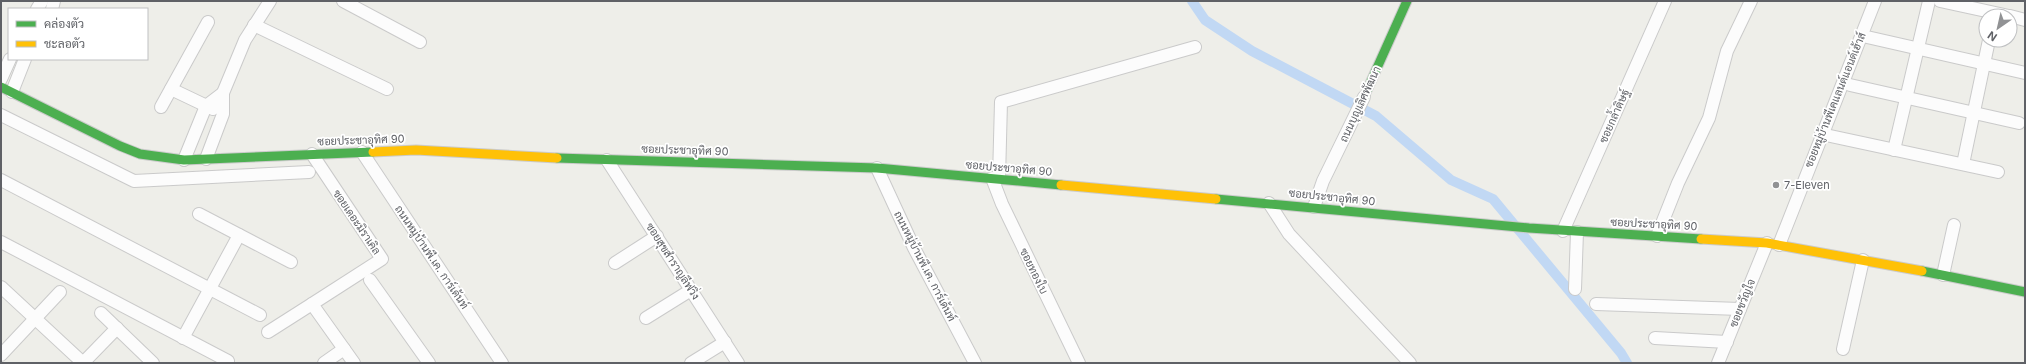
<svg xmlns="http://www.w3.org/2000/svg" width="2026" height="364" viewBox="0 0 2026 364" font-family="Inter,Sarabun,sans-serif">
	<rect width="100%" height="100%" fill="#eeeee9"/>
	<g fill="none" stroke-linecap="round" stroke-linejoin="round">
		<!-- canal -->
		<path stroke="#c1d8f4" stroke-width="10" d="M 1192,1 L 1205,20 L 1252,51 L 1376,116 L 1451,180 L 1493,199 L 1621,353 L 1627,363"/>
		<!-- street casing -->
		<g stroke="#cacaca" stroke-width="14">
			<g id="street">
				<path d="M 343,1 L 420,42"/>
				<path d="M 1940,1 L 2009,16"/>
				<path d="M 37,9 L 42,1"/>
				<path d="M 52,9 L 54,1"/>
				<path d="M 2010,16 L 2025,20"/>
				<path d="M 254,25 L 387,89"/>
				<path d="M 1867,37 L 2025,73"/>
				<path d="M 1,79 L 10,59"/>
				<path d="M 1850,85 L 2019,123"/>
				<path d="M 171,89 L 213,109"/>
				<path d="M 12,92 L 25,59"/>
				<path d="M 161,107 L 208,22"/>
				<path d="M 1,115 L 134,181 L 309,172"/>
				<path d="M 1821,134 L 1998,172"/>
				<path d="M 1894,150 L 1929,1"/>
				<path d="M 362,152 L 502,363"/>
				<path d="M 312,154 L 382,259 L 312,304 L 354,363"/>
				<path d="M 206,159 L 223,114 L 223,93 L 245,40 L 270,1"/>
				<path d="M 184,160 L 206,106 L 223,93"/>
				<path d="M 607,160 L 738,363"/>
				<path d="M 1963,164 L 1989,40"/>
				<path d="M 877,168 L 914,248 L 975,363"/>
				<path d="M 992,178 L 1002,204 L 1079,363"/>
				<path d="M 999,178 L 1001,102 L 1195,47"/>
				<path d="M 1,180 L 260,315"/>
				<path d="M 1269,203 L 1289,234 L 1410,363"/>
				<path d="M 1314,207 L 1323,181 L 1364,97"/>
				<path d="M 199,214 L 291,262"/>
				<path d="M 1563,231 L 1665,1"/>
				<path d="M 1657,236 L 1678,183 L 1709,118 L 1727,51 L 1751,1"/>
				<path d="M 1,242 L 228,361"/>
				<path d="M 1779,245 L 1875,1"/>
				<path d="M 615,263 L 657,236"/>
				<path d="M 1943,275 L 1954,225"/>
				<path d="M 370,280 L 429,363"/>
				<path d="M 1,287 L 83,363"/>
				<path d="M 1575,289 L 1577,232"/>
				<path d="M 1596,304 L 1740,309"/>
				<path d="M 101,313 L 153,363"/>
				<path d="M 646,318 L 691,290"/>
				<path d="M 268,332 L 312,304"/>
				<path d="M 183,338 L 239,235"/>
				<path d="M 1655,338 L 1727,342"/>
				<path d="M 1843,349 L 1863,260"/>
				<path d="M 1,355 L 60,292"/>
				<path d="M 83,363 L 117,328"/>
				<path d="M 324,363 L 344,349"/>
				<path d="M 691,363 L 725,342"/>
				<path d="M 1718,363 L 1767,243"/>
			</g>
		</g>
		<!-- fast casing -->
		<g stroke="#cbcbcb" stroke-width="11">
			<g id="fast">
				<path d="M 1,87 L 120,146 L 140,154 L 184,160 L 373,152"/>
				<path d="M 1364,97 L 1407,1"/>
				<path d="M 557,158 L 877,168 L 1061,185"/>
				<path d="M 1216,199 L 1529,228 L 1701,239"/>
				<path d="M 1922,271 L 2025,292"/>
			</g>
		</g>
		<!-- slow casing -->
		<g stroke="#cbcbcb" stroke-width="11">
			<g id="slow">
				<path d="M 373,152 L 416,150 L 557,158"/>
				<path d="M 1061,185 L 1216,199"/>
				<path d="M 1701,239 L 1767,243 L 1922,271"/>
			</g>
		</g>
		<!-- street -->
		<use href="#street" stroke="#fcfcfc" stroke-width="12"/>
		<!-- fast -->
		<use href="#fast" stroke="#4caf50" stroke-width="9"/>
		<!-- slow -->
		<use href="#slow" stroke="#ffc107" stroke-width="9"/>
	</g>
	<!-- markers -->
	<circle fill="#919294" stroke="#fff" stroke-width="1.5" cx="1776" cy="185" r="4"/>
	<g text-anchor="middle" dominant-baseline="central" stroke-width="3.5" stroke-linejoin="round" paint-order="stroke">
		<!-- street labels -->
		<g font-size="11" fill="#5f6166" stroke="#fff">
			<text transform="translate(1835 100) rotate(-68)">ซอยหมู่บ้านพีเคแลนด์แอนด์เฮ้าส์</text>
			<text transform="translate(1360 104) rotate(-65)">ถนนบุญเลิศพัฒนา</text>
			<text transform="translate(1614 116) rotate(-66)">ซอยกล้ำดิษฐ์</text>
			<text transform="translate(361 140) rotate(-2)">ซอยประชาอุทิศ 90</text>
			<text transform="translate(685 150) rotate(2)">ซอยประชาอุทิศ 90</text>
			<text transform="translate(1009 168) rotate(5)">ซอยประชาอุทิศ 90</text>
			<text transform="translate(1332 197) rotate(6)">ซอยประชาอุทิศ 90</text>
			<text transform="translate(357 222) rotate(56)">ซอยเดอะมิราเคิล</text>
			<text transform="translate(1654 224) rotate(3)">ซอยประชาอุทิศ 90</text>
			<text transform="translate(432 257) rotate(56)">ถนนหมู่บ้านพี.เค. การ์เด้นท์</text>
			<text transform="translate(673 261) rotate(57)">ซอยสุขสำราญลีฟวิ่ง</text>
			<text transform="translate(925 266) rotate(63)">ถนนหมู่บ้านพี.เค. การ์เด้นท์</text>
			<text transform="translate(1034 271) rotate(64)">ซอยทองใบ</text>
			<text transform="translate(1742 303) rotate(-68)">ซอยขวัญใจ</text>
		</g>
		<!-- poi labels -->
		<g font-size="11" fill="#5f6166" stroke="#fff" text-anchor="start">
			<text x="1784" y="185">7-Eleven</text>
		</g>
	</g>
	<!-- border -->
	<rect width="2026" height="364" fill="none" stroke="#5f6166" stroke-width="4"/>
	<!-- legend -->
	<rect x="8" y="8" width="140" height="52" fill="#ffffff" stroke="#bfc0c2"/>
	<rect x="16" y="21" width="20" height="6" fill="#4caf50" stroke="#bfc0c2"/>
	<text x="44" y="28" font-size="12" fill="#5f6166">คล่องตัว</text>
	<rect x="16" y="41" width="20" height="6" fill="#ffc107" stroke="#bfc0c2"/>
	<text x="44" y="48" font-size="12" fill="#5f6166">ชะลอตัว</text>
	<!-- north arrow -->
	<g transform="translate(1998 28) rotate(214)"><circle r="19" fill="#ffffff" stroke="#bfc0c2"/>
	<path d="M0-3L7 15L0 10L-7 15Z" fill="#919294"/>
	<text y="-6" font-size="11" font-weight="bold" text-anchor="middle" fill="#5f6166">N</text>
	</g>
</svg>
